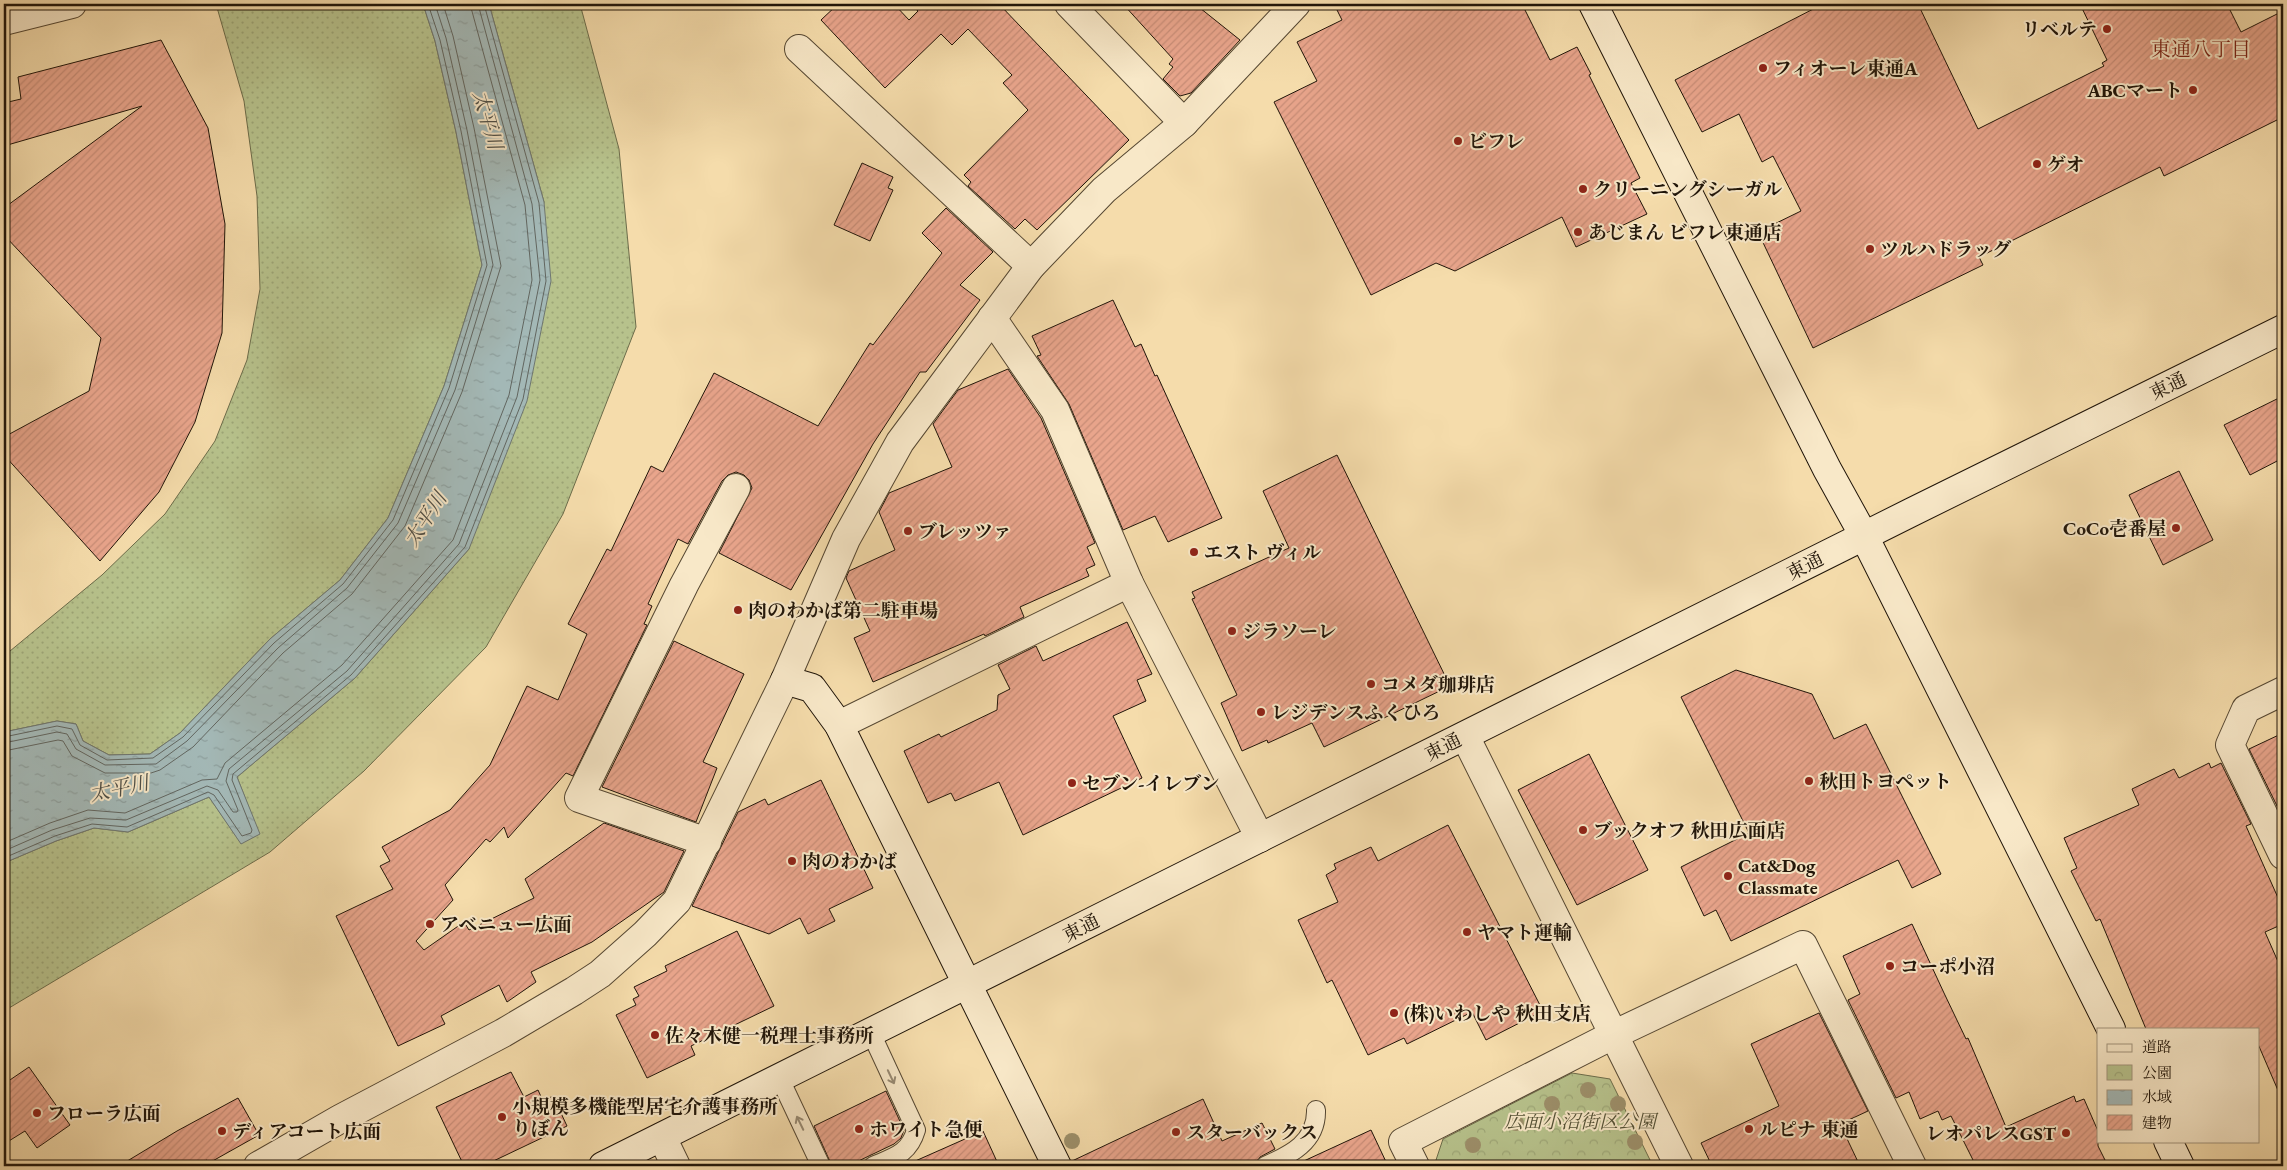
<svg xmlns="http://www.w3.org/2000/svg" width="2287" height="1170" viewBox="0 0 2287 1170" font-family="'EB Garamond','Noto Serif JP',serif">
	<defs>
		<pattern id="grass-dots" width="8" height="8" patternUnits="userSpaceOnUse" patternTransform="scale(1.25)"><rect width="8" height="8" fill="#b7c28c"/><path d="M2 2h.1M6 6h.1" fill="none" stroke="#9da677" stroke-width="1.8" stroke-linecap="round"/></pattern>
		<pattern id="park-crowns" width="20" height="18" patternUnits="userSpaceOnUse" patternTransform="scale(1.25)"><rect width="20" height="18" fill="#b7c28c"/><path d="M2 6a3 3 0 1 1 6 0M12 15a3 3 0 1 1 6 0" fill="none" stroke="#9da677"/></pattern>
		<pattern id="water-ripples" width="26" height="14" patternUnits="userSpaceOnUse" patternTransform="scale(1.25)"><rect width="26" height="14" fill="#a3b8b6"/><path d="M2 4q2-2 4 0t4 0M15 11q2-2 4 0t4 0" fill="none" stroke="#8c9d9b"/></pattern>
		<pattern id="building-hatch" width="6" height="6" patternUnits="userSpaceOnUse" patternTransform="scale(1.25)"><rect width="6" height="6" fill="#e9a58c"/><path d="M-1 1l2-2M0 6l6-6M5 7l2-2" fill="none" stroke="#c88d77"/></pattern>
	</defs>
	<rect width="100%" height="100%" fill="#f5dcab"/>
	<filter id="stains"><feTurbulence type="fractalNoise" baseFrequency=".004" numOctaves="4"/><feColorMatrix values="0 0 0 0 .2 0 0 0 0 .09 0 0 0 0 .02 0 0 0 .5 -.17"/></filter>
	<radialGradient id="worn" r=".72"><stop offset=".6" stop-color="#630" stop-opacity="0"/><stop offset="1" stop-color="#630" stop-opacity=".3"/></radialGradient>
	<!-- grass -->
	<g fill="url(#grass-dots)" stroke="#6c6c4a">
		<path d="M 216,4 L 423,4 L 435,41 L 456,132 L 482,265 L 444,386 L 388,518 L 340,580 L 270,639 L 180,733 L 150,754 L 109,755 L 83,741 L 76,724 L 57,721 L 4,732 L 4,656 L 102,575 L 165,514 L 215,441 L 247,360 L 260,289 L 257,196 L 244,101 Z"/>
		<path d="M 489,4 L 580,4 L 619,149 L 636,327 L 563,514 L 486,647 L 364,771 L 270,852 L 4,1011 L 4,863 L 56,841 L 94,828 L 128,832 L 209,797 L 241,843 L 259,834 L 237,777 L 355,678 L 469,549 L 544,202 Z"/>
	</g>
	<!-- park -->
	<path fill="url(#park-crowns)" stroke="#6c6c4a" d="M 1572,1073 L 1610,1079 L 1653,1166 L 1434,1166 L 1443,1139 Z"/>
	<!-- water -->
	<path fill="url(#water-ripples)" stroke="#6f7771" d="M 423,4 L 489,4 L 544,202 L 551,281 L 527,401 L 469,549 L 355,678 L 237,777 L 260,834 L 241,844 L 209,797 L 128,832 L 94,828 L 56,841 L 4,863 L 4,732 L 57,721 L 76,724 L 83,741 L 109,755 L 150,754 L 180,733 L 270,639 L 340,580 L 388,518 L 444,386 L 482,265 L 456,132 L 435,41 Z"/>
	<g fill="none" stroke-linecap="round" stroke-linejoin="round">
		<!-- shore -->
		<g stroke="#626660" stroke-width="1">
			<path d="M 4,737 L 57,726 L 72,729 L 80,745 L 107,760 L 153,758 L 183,737 L 274,643 L 343,584 L 393,520 L 449,388 L 487,265 L 461,131 L 440,40 L 428,4"/>
			<path d="M 4,743 L 57,732 L 67,734 L 76,749 L 105,765 L 156,764 L 187,741 L 278,648 L 347,588 L 398,523 L 455,390 L 493,265 L 467,130 L 446,38 L 435,4"/>
			<path d="M 4,751 L 58,740 L 63,741 L 72,756 L 105,773 L 151,773 L 160,770 L 193,747 L 283,653 L 352,594 L 405,526 L 462,392 L 501,266 L 474,128 L 453,36 L 443,4"/>
			<path d="M 4,843 L 50,823 L 88,810 L 125,813 L 202,780 L 217,779 L 225,763 L 342,665 L 453,540 L 509,395 L 532,280 L 525,205 L 470,4"/>
			<path d="M 4,851 L 52,830 L 90,818 L 126,820 L 207,786 L 218,790 L 233,812 L 237,812 L 238,810 L 226,781 L 229,769 L 347,671 L 459,544 L 517,397 L 540,280 L 532,204 L 478,4"/>
			<path d="M 4,858 L 55,836 L 92,824 L 127,827 L 208,792 L 214,795 L 242,836 L 251,833 L 252,830 L 232,780 L 233,774 L 351,675 L 465,547 L 523,399 L 546,281 L 539,203 L 484,4"/>
		</g>
	</g>
	<!-- building -->
	<g fill="url(#building-hatch)" stroke="#201509">
		<path d="M 838,4 L 894,4 L 909,20 L 918,11 L 910,4 L 999,4 L 1129,140 L 1037,230 L 1025,219 L 1015,229 L 968,186 L 971,182 L 964,175 L 1028,110 L 1003,83 L 1012,75 L 968,29 L 952,45 L 941,34 L 885,88 L 821,20 Z"/>
		<path d="M 1123,4 L 1195,4 L 1240,40 L 1191,93 L 1180,96 L 1163,79 L 1173,67 L 1169,64 L 1173,59 Z"/>
		<path d="M 1334,4 L 1522,4 L 1550,60 L 1577,47 L 1591,74 L 1589,75 L 1640,178 L 1631,183 L 1647,214 L 1576,247 L 1562,217 L 1455,271 L 1436,263 L 1371,295 L 1274,102 L 1317,81 L 1297,42 L 1342,20 Z"/>
		<path d="M 1823,4 L 1918,4 L 1978,129 L 2104,66 L 2102,63 L 2107,60 L 2080,4 L 2227,4 L 2241,32 L 2283,11 L 2283,117 L 2164,176 L 2160,167 L 1979,257 L 1983,265 L 1813,348 L 1758,232 L 1801,211 L 1773,156 L 1762,162 L 1739,114 L 1702,132 L 1675,80 Z"/>
		<path d="M 161,40 L 208,128 L 225,224 L 222,333 L 195,422 L 159,492 L 100,561 L 4,455 L 4,437 L 89,391 L 101,338 L 4,235 L 4,208 L 142,106 L 4,146 L 4,103 L 21,99 L 18,77 Z"/>
		<path d="M 862,163 L 893,177 L 888,188 L 893,190 L 870,241 L 834,225 Z"/>
		<path d="M 946,208 L 993,252 L 960,285 L 980,300 L 926,372 L 920,372 L 873,444 L 791,590 L 719,553 L 752,488 L 749,480 L 744,475 L 736,472 L 728,475 L 722,481 L 688,544 L 678,539 L 648,604 L 652,606 L 644,624 L 647,625 L 573,776 L 566,773 L 508,838 L 504,827 L 490,842 L 486,839 L 445,885 L 453,900 L 416,941 L 424,950 L 464,922 L 469,930 L 534,898 L 525,879 L 604,823 L 684,851 L 664,892 L 592,942 L 531,972 L 536,982 L 507,1002 L 499,985 L 441,1016 L 445,1024 L 398,1046 L 336,916 L 393,889 L 380,866 L 390,861 L 382,847 L 450,810 L 490,765 L 527,686 L 558,700 L 587,634 L 568,624 L 607,549 L 611,551 L 651,466 L 663,472 L 714,373 L 818,426 L 870,343 L 873,345 L 942,253 L 922,233 Z"/>
		<path d="M 1113,300 L 1135,347 L 1141,344 L 1155,376 L 1157,375 L 1222,518 L 1168,542 L 1155,516 L 1123,530 L 1069,404 L 1037,356 L 1041,355 L 1032,336 Z"/>
		<path d="M 1008,369 L 1041,418 L 1095,543 L 1087,547 L 1095,565 L 1086,569 L 1089,576 L 1020,607 L 1024,617 L 985,636 L 984,634 L 873,682 L 854,638 L 870,631 L 846,578 L 849,571 L 895,550 L 879,512 L 889,493 L 952,467 L 933,424 L 958,390 Z"/>
		<path d="M 2283,396 L 2283,458 L 2250,475 L 2224,425 Z"/>
		<path d="M 1337,455 L 1450,686 L 1324,747 L 1312,723 L 1268,743 L 1267,740 L 1242,751 L 1221,703 L 1237,695 L 1192,599 L 1195,598 L 1192,592 L 1289,548 L 1263,491 Z"/>
		<path d="M 2179,471 L 2213,540 L 2163,565 L 2129,495 Z"/>
		<path d="M 1127,622 L 1152,674 L 1137,680 L 1146,701 L 1113,716 L 1142,778 L 1023,835 L 999,782 L 955,801 L 951,793 L 928,803 L 904,751 L 939,734 L 941,737 L 997,710 L 998,695 L 1010,689 L 998,665 L 1036,646 L 1043,661 Z"/>
		<path d="M 674,641 L 744,674 L 703,762 L 717,768 L 696,822 L 602,787 Z"/>
		<path d="M 1736,670 L 1812,694 L 1834,739 L 1866,724 L 1941,874 L 1912,888 L 1898,860 L 1731,941 L 1716,910 L 1704,916 L 1681,867 L 1749,833 L 1681,697 Z"/>
		<path d="M 2283,733 L 2283,808 L 2279,810 L 2249,749 Z"/>
		<path d="M 1589,754 L 1648,870 L 1577,905 L 1518,790 Z"/>
		<path d="M 2209,763 L 2211,768 L 2221,763 L 2251,824 L 2246,826 L 2283,909 L 2283,924 L 2265,932 L 2283,973 L 2283,1102 L 2258,1044 L 2258,1029 L 2146,1029 L 2100,919 L 2096,921 L 2071,871 L 2077,868 L 2064,838 L 2139,805 L 2132,789 L 2174,769 L 2179,778 Z"/>
		<path d="M 821,780 L 873,888 L 829,909 L 835,921 L 808,934 L 800,918 L 769,934 L 692,906 L 738,812 L 765,799 L 768,805 Z"/>
		<path d="M 1448,825 L 1543,1011 L 1486,1040 L 1472,1012 L 1407,1044 L 1404,1038 L 1368,1055 L 1332,980 L 1327,983 L 1298,920 L 1338,902 L 1326,875 L 1336,869 L 1334,864 L 1371,847 L 1378,861 Z"/>
		<path d="M 1912,924 L 1944,993 L 1966,1039 L 1968,1038 L 2006,1127 L 2074,1096 L 2076,1102 L 2084,1099 L 2098,1131 L 2098,1146 L 2108,1166 L 1976,1166 L 1951,1116 L 1942,1120 L 1938,1111 L 1920,1119 L 1909,1092 L 1896,1098 L 1848,1000 L 1860,994 L 1843,956 Z"/>
		<path d="M 737,931 L 774,1006 L 691,1046 L 695,1055 L 647,1078 L 616,1015 L 636,1005 L 633,999 L 639,996 L 634,987 L 667,971 L 665,966 Z"/>
		<path d="M 1819,1013 L 1868,1111 L 1840,1124 L 1860,1166 L 1712,1166 L 1701,1143 L 1779,1106 L 1751,1044 Z"/>
		<path d="M 29,1067 L 70,1125 L 37,1148 L 25,1131 L 4,1144 L 4,1084 Z"/>
		<path d="M 511,1072 L 524,1097 L 538,1090 L 543,1101 L 553,1096 L 567,1126 L 483,1166 L 464,1166 L 436,1107 Z"/>
		<path d="M 886,1091 L 904,1130 L 901,1138 L 894,1144 L 848,1166 L 832,1166 L 814,1126 Z"/>
		<path d="M 238,1098 L 259,1135 L 209,1163 L 207,1160 L 196,1166 L 119,1166 L 177,1131 Z"/>
		<path d="M 1203,1099 L 1222,1141 L 1262,1123 L 1275,1149 L 1260,1157 L 1255,1166 L 1073,1166 L 1072,1161 Z"/>
		<path d="M 1371,1130 L 1388,1166 L 1293,1166 Z"/>
		<path d="M 983,1131 L 999,1166 L 904,1166 Z"/>
	</g>
	<g fill="none" stroke-linecap="round" stroke-linejoin="round">
		<!-- lane casing -->
		<g stroke="#554732" stroke-width="20">
			<g id="lane">
				<path d="M 871,1033 L 916,1130 C 909,1154 894,1157 873,1166"/>
				<path d="M 780,1079 L 821,1166"/>
				<path d="M 1265,1166 C 1290,1155 1317,1142 1316,1110"/>
			</g>
		</g>
		<!-- street casing -->
		<g stroke="#554732" stroke-width="30">
			<g id="street">
				<path d="M 1069,4 L 1184,123"/>
				<path d="M 4,21 L 72,4"/>
				<path d="M 799,49 L 1031,266"/>
				<path d="M 992,318 L 1055,410 L 1129,583 L 1260,838"/>
				<path d="M 2283,691 L 2246,709 L 2230,745 L 2283,855"/>
				<path d="M 839,725 L 1129,583"/>
				<path d="M 1465,736 L 1679,1166"/>
				<path d="M 707,842 L 579,798 L 684,585 L 736,488"/>
				<path d="M 662,1137 L 676,1166"/>
				<path d="M 258,1166 L 340,1119 L 503,1033 L 574,991 L 600,974 L 645,934 L 677,901 L 785,680 L 846,539 L 900,442 L 1031,266 L 1104,190 L 1184,123 L 1296,4"/>
				<path d="M 1415,1166 L 1403,1142 L 1613,1035 L 1803,945 L 1912,1166"/>
			</g>
		</g>
		<!-- secondary casing -->
		<g stroke="#201509" stroke-width="30">
			<g id="secondary">
				<path d="M 1593,4 L 1827,469 L 1864,536 L 2111,1029"/>
				<path d="M 785,680 L 812,688 L 839,725 L 1057,1166"/>
				<path d="M 2168,1141 L 2180,1166"/>
				<path d="M 603,1166 L 1912,512 L 2283,329"/>
			</g>
		</g>
		<!-- lane -->
		<use href="#lane" stroke="#f8e8c8" stroke-width="18"/>
		<!-- street -->
		<use href="#street" stroke="#f8e8c8" stroke-width="28"/>
		<!-- secondary -->
		<use href="#secondary" stroke="#f8e8c8" stroke-width="28"/>
	</g>
	<!-- trees -->
	<g fill="#9d906b">
		<circle cx="1588" cy="1090" r="8"/>
		<circle cx="1552" cy="1104" r="8"/>
		<circle cx="1618" cy="1104" r="8"/>
		<circle cx="1516" cy="1123" r="8"/>
		<circle cx="1072" cy="1141" r="8"/>
		<circle cx="1635" cy="1142" r="8"/>
		<circle cx="1473" cy="1145" r="8"/>
	</g>
	<!-- one-way arrows -->
	<defs><path id="oneway-shaft" d="M-6 0H5M1.5-3L5.5 0L1.5 3" fill="none" stroke-width="1.6" stroke-linecap="round" stroke-linejoin="round" transform="scale(1.25)"/></defs>
	<g stroke="#978972">
		<use href="#oneway-shaft" transform="translate(891 1077) rotate(65)"/>
		<use href="#oneway-shaft" transform="translate(800 1123) rotate(-116)"/>
	</g>
	<!-- markers -->
	<g fill="#8f2418" stroke="#f8e8c8" stroke-width="2">
		<circle cx="2107" cy="29" r="5"/>
		<circle cx="1763" cy="68" r="5"/>
		<circle cx="2193" cy="90" r="5"/>
		<circle cx="1458" cy="141" r="5"/>
		<circle cx="2037" cy="164" r="5"/>
		<circle cx="1583" cy="189" r="5"/>
		<circle cx="1578" cy="232" r="5"/>
		<circle cx="1870" cy="249" r="5"/>
		<circle cx="2176" cy="528" r="5"/>
		<circle cx="908" cy="531" r="5"/>
		<circle cx="1194" cy="552" r="5"/>
		<circle cx="738" cy="610" r="5"/>
		<circle cx="1232" cy="631" r="5"/>
		<circle cx="1371" cy="684" r="5"/>
		<circle cx="1261" cy="712" r="5"/>
		<circle cx="1809" cy="781" r="5"/>
		<circle cx="1072" cy="783" r="5"/>
		<circle cx="1583" cy="830" r="5"/>
		<circle cx="792" cy="861" r="5"/>
		<circle cx="1728" cy="876" r="5"/>
		<circle cx="430" cy="924" r="5"/>
		<circle cx="1467" cy="932" r="5"/>
		<circle cx="1890" cy="966" r="5"/>
		<circle cx="1394" cy="1013" r="5"/>
		<circle cx="655" cy="1035" r="5"/>
		<circle cx="37" cy="1113" r="5"/>
		<circle cx="502" cy="1117" r="5"/>
		<circle cx="859" cy="1129" r="5"/>
		<circle cx="1749" cy="1129" r="5"/>
		<circle cx="222" cy="1131" r="5"/>
		<circle cx="1176" cy="1132" r="5"/>
		<circle cx="2066" cy="1133" r="5"/>
	</g>
	<g text-anchor="middle" dominant-baseline="central" stroke-width="4" stroke-linejoin="round" paint-order="stroke">
		<!-- poi labels -->
		<g font-size="19" font-weight="bold" fill="#201509" stroke="#f8e8c8" text-anchor="start">
			<text x="2097" y="29" text-anchor="end">リベルテ</text>
			<text x="1773" y="68">フィオーレ東通A</text>
			<text x="2183" y="90" text-anchor="end">ABCマート</text>
			<text x="1468" y="141">ビフレ</text>
			<text x="2047" y="164">ゲオ</text>
			<text x="1593" y="189">クリーニングシーガル</text>
			<text x="1588" y="232">あじまん ビフレ東通店</text>
			<text x="1880" y="249">ツルハドラッグ</text>
			<text x="2166" y="528" text-anchor="end">CoCo壱番屋</text>
			<text x="918" y="531">ブレッツァ</text>
			<text x="1204" y="552">エスト ヴィル</text>
			<text x="748" y="610">肉のわかば第二駐車場</text>
			<text x="1242" y="631">ジラソーレ</text>
			<text x="1381" y="684">コメダ珈琲店</text>
			<text x="1271" y="712">レジデンスふくひろ</text>
			<text x="1819" y="781">秋田トヨペット</text>
			<text x="1082" y="783">セブン-イレブン</text>
			<text x="1593" y="830">ブックオフ 秋田広面店</text>
			<text x="802" y="861">肉のわかば</text>
			<text x="1738" y="865">Cat&amp;Dog<tspan x="1738" dy="22">Classmate</tspan></text>
			<text x="440" y="924">アベニュー広面</text>
			<text x="1477" y="932">ヤマト運輸</text>
			<text x="1900" y="966">コーポ小沼</text>
			<text x="1404" y="1013">(株)いわしや 秋田支店</text>
			<text x="665" y="1035">佐々木健一税理士事務所</text>
			<text x="512" y="1106">小規模多機能型居宅介護事務所<tspan x="512" dy="22">りぼん</tspan></text>
			<text x="47" y="1113">フローラ広面</text>
			<text x="869" y="1129">ホワイト急便</text>
			<text x="1759" y="1129">ルピナ 東通</text>
			<text x="232" y="1131">ディアコート広面</text>
			<text x="1186" y="1132">スターバックス</text>
			<text x="2056" y="1133" text-anchor="end">レオパレスGST</text>
		</g>
		<!-- street labels -->
		<g font-size="19" fill="#201509" stroke="#f8e8c8">
			<text transform="translate(2168 386) rotate(-26)">東通</text>
			<text transform="translate(1805 566) rotate(-27)">東通</text>
			<text transform="translate(1443 747) rotate(-27)">東通</text>
			<text transform="translate(1081 928) rotate(-27)">東通</text>
		</g>
		<!-- park labels -->
		<g font-size="19" font-style="italic" fill="#555237" stroke="#f8e8c8">
			<text x="1580" y="1121">広面小沼街区公園</text>
		</g>
		<!-- neighbourhood labels -->
		<g font-size="20" fill="#7a1f14" stroke="#f8e8c8">
			<text x="2201" y="49">東通八丁目</text>
		</g>
		<!-- water labels -->
		<g font-size="20" font-style="italic" fill="#4e4e46" stroke="#f8e8c8">
			<text transform="translate(488 120) rotate(74)">太平川</text>
			<text transform="translate(425 519) rotate(-57)">太平川</text>
			<text transform="translate(119 788) rotate(-12)">太平川</text>
		</g>
	</g>
	<!-- margin -->
	<rect width="2287" height="1170" fill="none" stroke="#f5dcab" stroke-width="20"/>
	<rect x="5" y="5" width="2277" height="1160" fill="none" stroke="#201509" stroke-width="2.5"/>
	<rect x="10" y="10" width="2267" height="1150" fill="none" stroke="#201509"/>
	<!-- legend -->
	<rect x="2097" y="1028" width="162" height="115" fill="#f8e8c8" stroke="#a2947c"/>
	<rect x="2107" y="1044" width="25" height="8" fill="#f8e8c8" stroke="#a2947c"/>
	<text x="2142" y="1052" font-size="15" fill="#201509">道路</text>
	<rect x="2107" y="1065" width="25" height="15" fill="url(#park-crowns)" stroke="#a2947c"/>
	<text x="2142" y="1078" font-size="15" fill="#201509">公園</text>
	<rect x="2107" y="1090" width="25" height="15" fill="url(#water-ripples)" stroke="#a2947c"/>
	<text x="2142" y="1102" font-size="15" fill="#201509">水域</text>
	<rect x="2107" y="1115" width="25" height="15" fill="url(#building-hatch)" stroke="#a2947c"/>
	<text x="2142" y="1128" font-size="15" fill="#201509">建物</text>
	<rect width="100%" height="100%" filter="url(#stains)"/>
	<rect width="100%" height="100%" fill="url(#worn)"/>
</svg>
